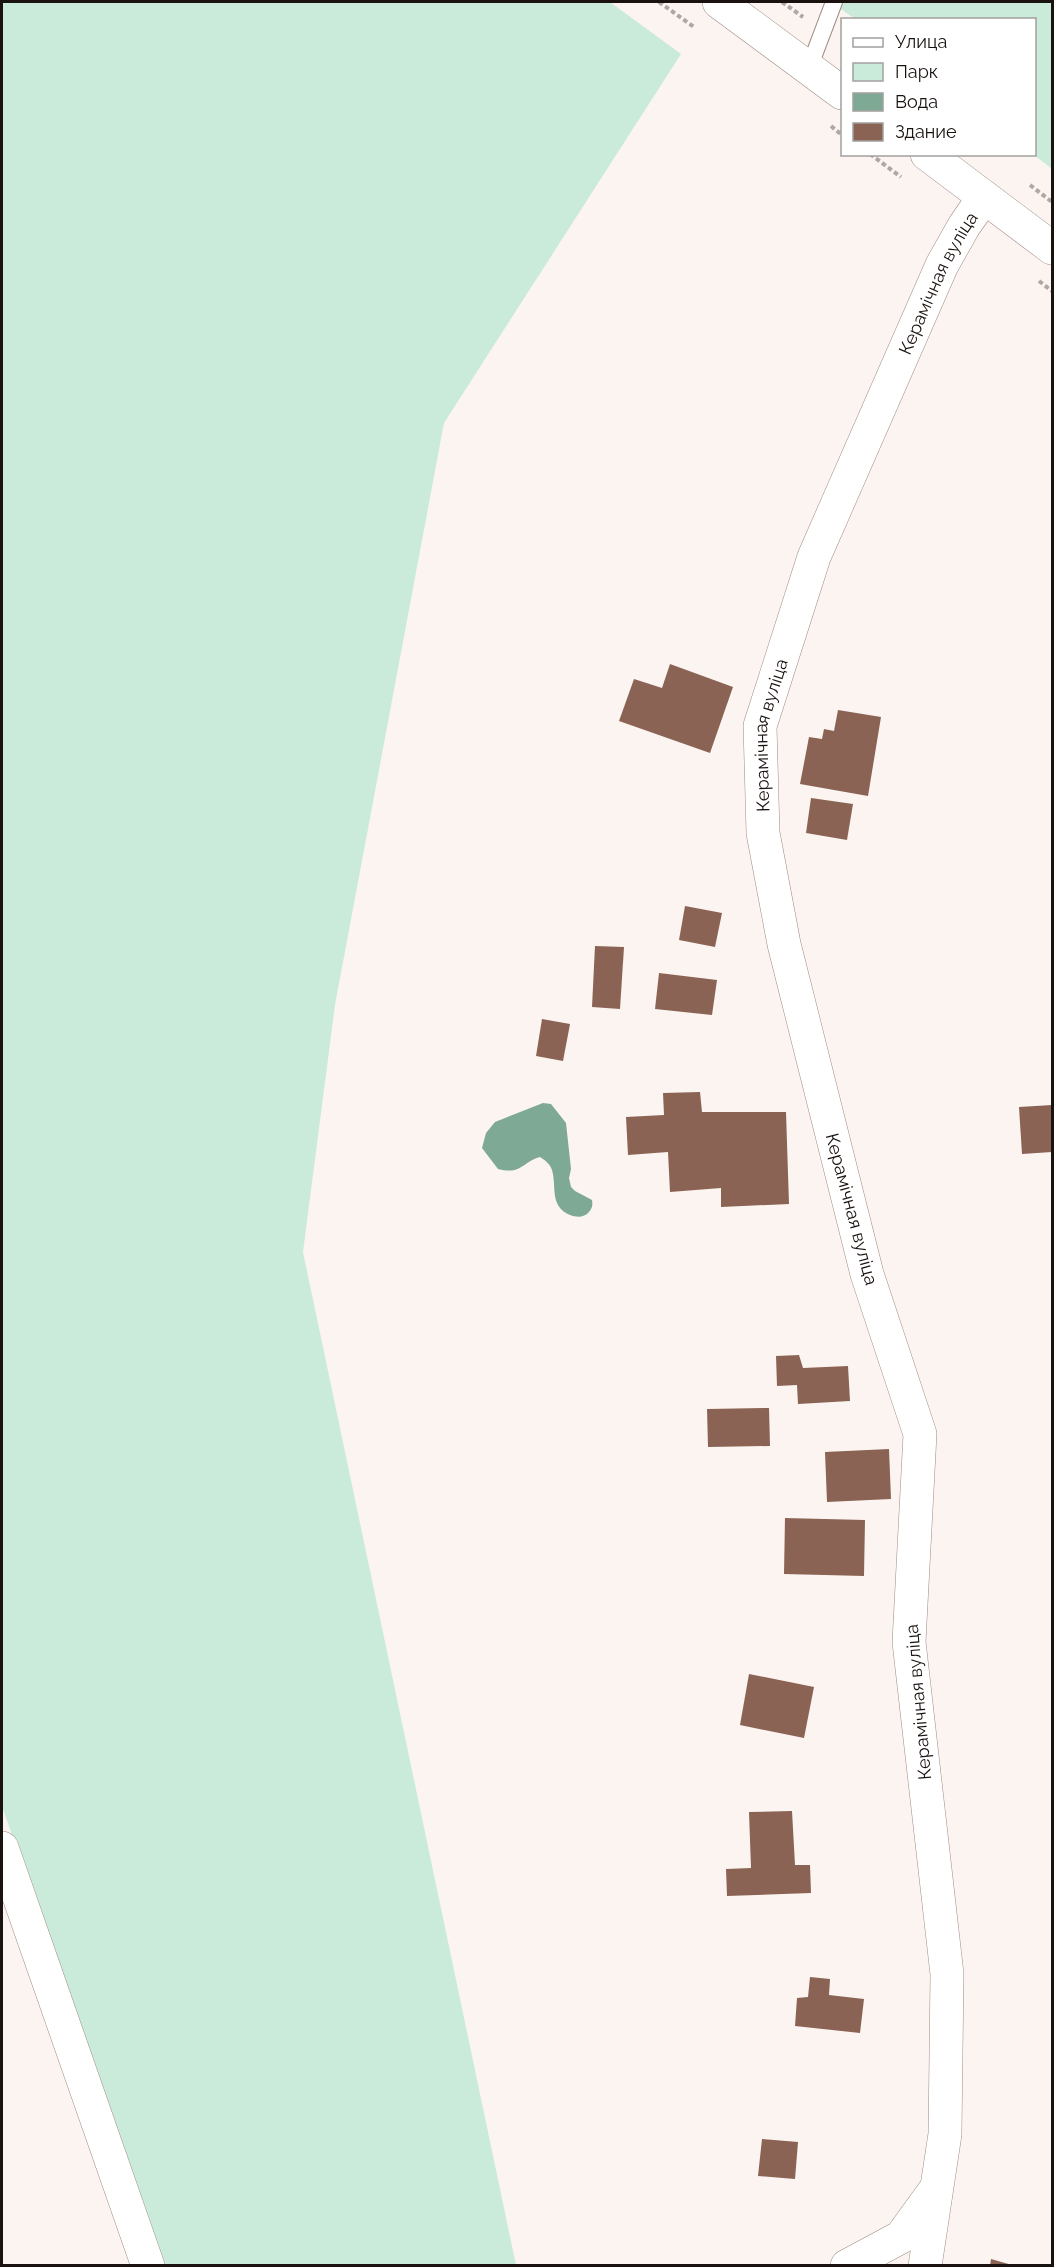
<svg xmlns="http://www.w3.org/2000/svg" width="1054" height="2267" viewBox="0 0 1054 2267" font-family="Raleway,sans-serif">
	<rect width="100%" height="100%" fill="#fcf4f0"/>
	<!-- green -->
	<g fill="#cbebda">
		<path d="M 2,2 L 610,2 L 681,54 L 444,423 L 335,1005 L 303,1252 L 516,2265 L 159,2265 L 2,1806 Z"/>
		<path d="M 831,2 L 1052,2 L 1052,169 L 1034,155 L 1034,20 L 855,19 Z"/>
	</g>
	<!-- water -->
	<path fill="#7ea994" d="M 543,1103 L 551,1104 L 566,1123 L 571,1169 L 569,1178 L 571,1187 L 575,1191 L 592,1200 C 593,1206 592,1209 588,1213 C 583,1218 576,1217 570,1215 C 549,1206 557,1187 552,1170 C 550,1164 545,1160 540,1157 C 522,1162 522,1175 498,1169 L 482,1148 L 486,1133 L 495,1122 Z"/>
	<!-- building -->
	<g fill="#8a6354">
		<path d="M 670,664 L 733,687 L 710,753 L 619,721 L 634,679 L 662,688 Z"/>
		<path d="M 838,710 L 881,717 L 868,796 L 800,784 L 809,737 L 822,739 L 824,729 L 834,731 Z"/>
		<path d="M 811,798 L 853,804 L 847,840 L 806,833 Z"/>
		<path d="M 685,906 L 722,913 L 715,947 L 679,940 Z"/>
		<path d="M 595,946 L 624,947 L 620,1009 L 592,1007 Z"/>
		<path d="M 659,973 L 717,980 L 712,1015 L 655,1009 Z"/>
		<path d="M 542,1019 L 570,1024 L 563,1061 L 536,1056 Z"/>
		<path d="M 700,1092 L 702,1112 L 786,1112 L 789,1204 L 721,1207 L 721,1188 L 670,1192 L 668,1152 L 628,1155 L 626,1117 L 664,1115 L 663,1093 Z"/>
		<path d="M 1052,1105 L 1052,1152 L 1022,1154 L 1019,1107 Z"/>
		<path d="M 799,1355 L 803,1368 L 848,1366 L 850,1401 L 798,1404 L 797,1385 L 777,1386 L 776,1356 Z"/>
		<path d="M 769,1408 L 770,1446 L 708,1447 L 707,1409 Z"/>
		<path d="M 889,1449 L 891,1499 L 827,1502 L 825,1452 Z"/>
		<path d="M 785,1518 L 865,1520 L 864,1576 L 784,1574 Z"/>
		<path d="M 749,1674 L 814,1687 L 804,1738 L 740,1725 Z"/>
		<path d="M 792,1811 L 795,1865 L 810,1865 L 811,1893 L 727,1896 L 726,1869 L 751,1868 L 749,1812 Z"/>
		<path d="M 810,1977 L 830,1979 L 829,1995 L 864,1999 L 860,2033 L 795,2026 L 797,1998 L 808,1997 Z"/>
		<path d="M 762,2139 L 798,2142 L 795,2179 L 758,2176 Z"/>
		<path d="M 991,2259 L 1012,2265 L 1012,2266 L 990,2266 Z"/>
	</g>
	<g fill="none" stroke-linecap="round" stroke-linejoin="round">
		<!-- service casing -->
		<g stroke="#9f8b84" stroke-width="18">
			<path id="service" d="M 809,68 L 834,2"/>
		</g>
		<!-- minor casing -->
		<g stroke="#9f8b84" stroke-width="34">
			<g id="minor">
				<path d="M 2,1848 L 148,2266"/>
				<path d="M 847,2266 L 901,2237 L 935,2190"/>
				<path id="s1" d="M 925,2266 L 945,2134 L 947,1974 L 909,1642 L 920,1434 L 867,1274 L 784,944 L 763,833 L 760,726 L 814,557 L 942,265 L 964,226 L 984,197"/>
			</g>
		</g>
		<!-- primary casing -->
		<g stroke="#9f8b84" stroke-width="34">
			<g id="primary">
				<path d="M 719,2 L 842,93"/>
				<path d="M 927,154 L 1052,248"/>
			</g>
		</g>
		<!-- path -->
		<g stroke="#afa7a4" stroke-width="4" stroke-dasharray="4.5 3" stroke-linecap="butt">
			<path d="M 659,2 L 694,27"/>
			<path d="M 782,2 L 803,17"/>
			<path d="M 831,126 L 842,135"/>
			<path d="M 870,154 L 901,177"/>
			<path d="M 1030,185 L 1052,202"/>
			<path d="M 1039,281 L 1052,291"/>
		</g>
		<!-- service -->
		<use href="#service" stroke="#fff" stroke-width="16"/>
		<!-- minor -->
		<use href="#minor" stroke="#fff" stroke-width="33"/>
		<!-- primary -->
		<use href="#primary" stroke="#fff" stroke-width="33"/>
	</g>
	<g text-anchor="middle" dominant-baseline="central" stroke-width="5" stroke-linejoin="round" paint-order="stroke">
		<!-- street labels -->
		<g font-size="18" fill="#19120f" stroke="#fff">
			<text stroke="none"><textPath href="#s1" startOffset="2043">Керамічная вуліца</textPath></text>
			<text stroke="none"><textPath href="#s1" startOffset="1557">Керамічная вуліца</textPath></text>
			<text transform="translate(852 1209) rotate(75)">Керамічная вуліца</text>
			<text transform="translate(918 1702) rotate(-95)">Керамічная вуліца</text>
		</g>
	</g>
	<!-- border -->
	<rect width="1054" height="2267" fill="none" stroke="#19120f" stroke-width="6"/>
	<!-- legend -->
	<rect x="841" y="18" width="195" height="138" fill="#ffffff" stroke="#a3a09f" stroke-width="1.5"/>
	<rect x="853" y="38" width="30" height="9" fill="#ffffff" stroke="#a3a09f" stroke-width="1.5"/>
	<text x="895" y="48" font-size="18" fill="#19120f">Улица</text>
	<rect x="853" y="63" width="30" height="18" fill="#cbebda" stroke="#a3a09f" stroke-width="1.5"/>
	<text x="895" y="78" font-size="18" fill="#19120f">Парк</text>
	<rect x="853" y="93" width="30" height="18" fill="#7ea994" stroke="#a3a09f" stroke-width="1.5"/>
	<text x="895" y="108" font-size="18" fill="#19120f">Вода</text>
	<rect x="853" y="123" width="30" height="18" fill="#8a6354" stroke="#a3a09f" stroke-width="1.5"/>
	<text x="895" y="138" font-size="18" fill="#19120f">Здание</text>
</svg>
